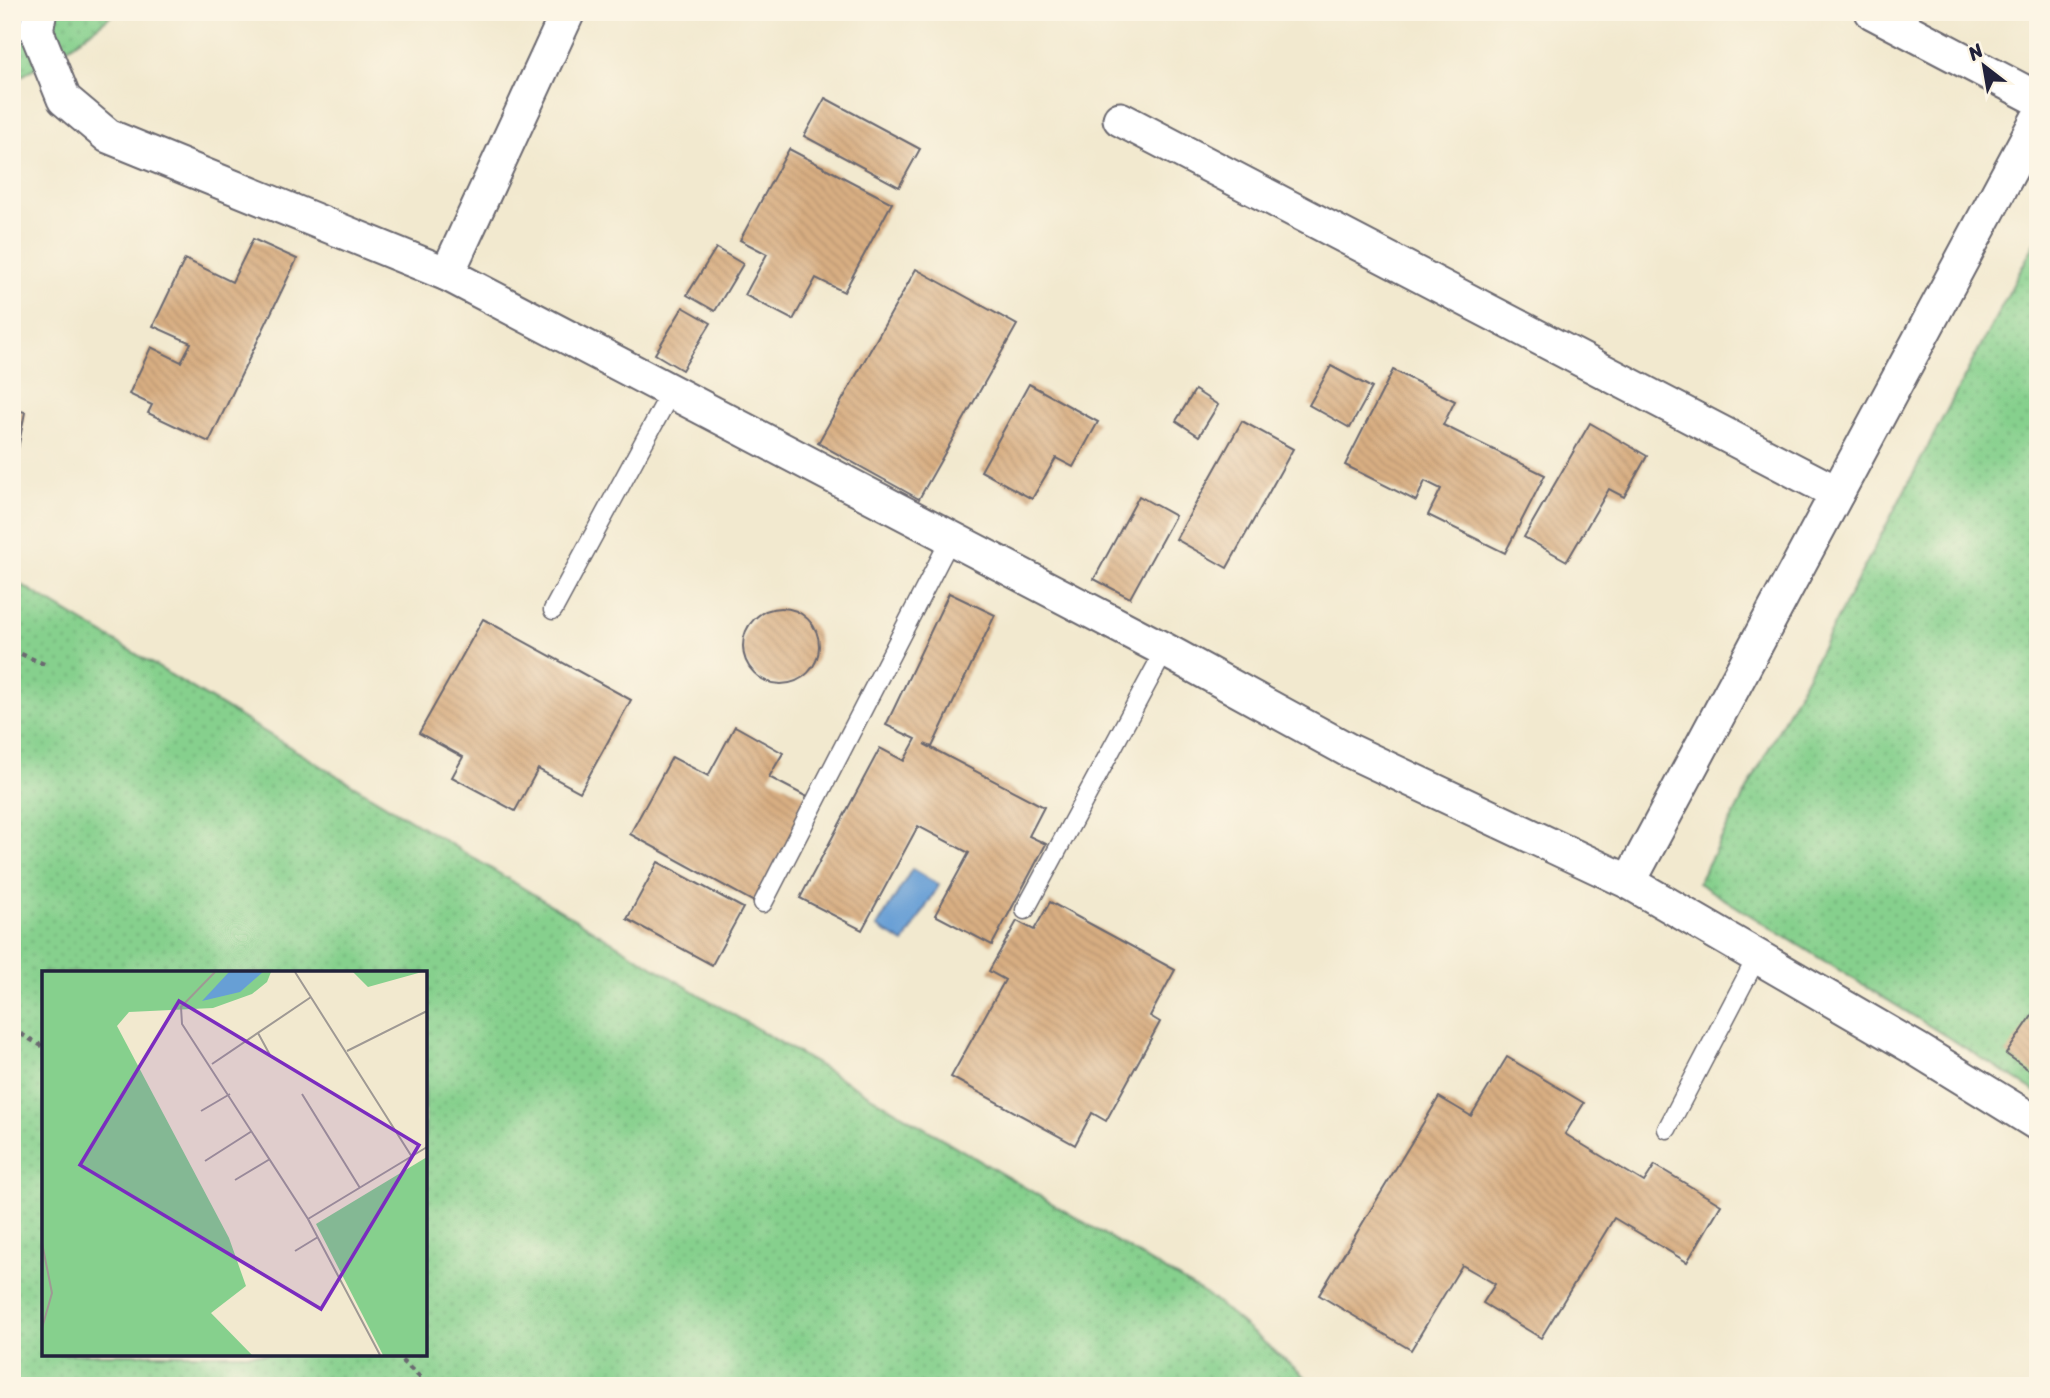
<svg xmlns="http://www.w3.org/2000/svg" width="2050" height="1398" viewBox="0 0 2050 1398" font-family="Sriracha,sans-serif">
	<defs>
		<pattern id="green-dots" width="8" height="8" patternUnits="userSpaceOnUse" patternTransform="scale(1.75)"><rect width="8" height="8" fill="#86d08d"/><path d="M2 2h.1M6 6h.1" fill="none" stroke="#73b27b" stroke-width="1.8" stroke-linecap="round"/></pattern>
		<pattern id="building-back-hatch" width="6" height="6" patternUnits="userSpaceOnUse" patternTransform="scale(1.75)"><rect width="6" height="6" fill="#d8ae82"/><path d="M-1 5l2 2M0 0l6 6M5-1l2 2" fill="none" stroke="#b99571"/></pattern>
	</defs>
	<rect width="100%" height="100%" fill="#fcf5e5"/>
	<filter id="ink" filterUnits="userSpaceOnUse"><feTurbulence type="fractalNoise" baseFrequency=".0143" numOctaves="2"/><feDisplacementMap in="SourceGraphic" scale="14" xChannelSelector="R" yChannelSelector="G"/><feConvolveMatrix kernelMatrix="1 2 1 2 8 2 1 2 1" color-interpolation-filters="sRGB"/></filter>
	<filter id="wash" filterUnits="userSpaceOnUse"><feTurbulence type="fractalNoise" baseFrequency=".00686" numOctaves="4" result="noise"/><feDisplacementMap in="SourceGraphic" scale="28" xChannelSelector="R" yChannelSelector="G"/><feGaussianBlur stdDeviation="1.57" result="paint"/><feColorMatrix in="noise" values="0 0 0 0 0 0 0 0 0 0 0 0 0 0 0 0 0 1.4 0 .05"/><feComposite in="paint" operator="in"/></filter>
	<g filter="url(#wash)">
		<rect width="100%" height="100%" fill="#f2e9cf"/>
		<!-- green -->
		<g fill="url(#green-dots)" stroke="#547964" stroke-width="2" fill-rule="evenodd">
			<path d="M 12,12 L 116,12 L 74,44 L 12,82 Z"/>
			<path d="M 2038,237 L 2038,1093 L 1698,883 Z"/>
			<path d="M 12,579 L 705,998 L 1210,1297 L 1316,1386 L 12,1386 ZM 44,973 L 425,973 L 425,1354 L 44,1354 Z"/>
		</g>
		<!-- water -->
		<path fill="#679fd5" stroke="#446088" stroke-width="2" d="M 912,869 L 939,885 L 904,943 L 877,927 Z"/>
		<g id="blocks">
			<!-- building -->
			<g fill="url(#building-back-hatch)">
				<path d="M 825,98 L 920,149 L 899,187 L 804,136 Z"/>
				<path d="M 789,149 L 892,203 L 844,292 L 816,278 L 793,320 L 745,295 L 767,254 L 740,240 Z"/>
				<path d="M 253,239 L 297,259 L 209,442 L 148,413 L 152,405 L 129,394 L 151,347 L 181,362 L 191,343 L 153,326 L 185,259 L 232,282 Z"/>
				<path d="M 716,248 L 743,264 L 715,311 L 687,295 Z"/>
				<path d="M 916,269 L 1017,325 L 919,499 L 818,443 Z"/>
				<path d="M 683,307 L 711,323 L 682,370 L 655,354 Z"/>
				<path d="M 1331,366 L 1372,388 L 1350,428 L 1309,405 Z"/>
				<path d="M 1393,370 L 1455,401 L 1443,425 L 1545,475 L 1505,553 L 1428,515 L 1441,489 L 1425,481 L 1416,501 L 1345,465 Z"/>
				<path d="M 1029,384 L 1098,422 L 1073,467 L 1056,458 L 1032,499 L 981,471 Z"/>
				<path d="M 1195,390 L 1218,405 L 1199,436 L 1176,421 Z"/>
				<path d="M 12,409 L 25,412 L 14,470 L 12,470 Z"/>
				<path d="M 1242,421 L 1293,449 L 1227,568 L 1176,539 Z"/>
				<path d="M 1590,423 L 1647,456 L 1624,497 L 1609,489 L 1567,561 L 1524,537 Z"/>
				<path d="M 1139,496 L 1175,516 L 1130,598 L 1094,579 Z"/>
				<path d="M 949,593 L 995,615 L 932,747 L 924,744 L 1044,807 L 1029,836 L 1046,844 L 992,945 L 935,915 L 969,853 L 918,826 L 862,930 L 800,898 L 880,748 L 904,761 L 916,739 L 886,725 Z"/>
				<circle cx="781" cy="646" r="38"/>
				<path d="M 483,619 L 631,700 L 580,792 L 538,769 L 515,811 L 452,777 L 463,757 L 419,733 Z"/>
				<path d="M 735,726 L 783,753 L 769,777 L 811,799 L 754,902 L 630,834 L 672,757 L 708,776 Z"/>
				<path d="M 658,862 L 743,908 L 712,965 L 627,919 Z"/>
				<path d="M 1050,902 L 1175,970 L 1150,1016 L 1160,1022 L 1106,1121 L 1092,1113 L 1075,1145 L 951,1077 L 1005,980 L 989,971 L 1017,921 L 1034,930 Z"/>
				<path d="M 2038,1007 L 2038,1076 L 2006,1054 Z"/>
				<path d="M 1507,1057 L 1584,1103 L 1565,1134 L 1644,1182 L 1655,1165 L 1721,1205 L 1687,1262 L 1614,1218 L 1541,1338 L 1483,1303 L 1495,1284 L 1462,1265 L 1411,1350 L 1319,1295 L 1439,1097 L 1471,1116 Z"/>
			</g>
		</g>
	</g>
	<g filter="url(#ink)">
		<use href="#blocks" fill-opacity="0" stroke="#6b686f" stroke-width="2"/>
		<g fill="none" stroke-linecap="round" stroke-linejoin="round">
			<!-- service casing -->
			<g stroke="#6b686f" stroke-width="21">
				<g id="service">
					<path d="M 553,610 L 672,390"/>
					<path d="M 763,903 L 951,538"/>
					<path d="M 1025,910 L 1165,650"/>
					<path d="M 1667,1129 L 1757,957"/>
				</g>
			</g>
			<!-- minor casing -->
			<g stroke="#6b686f" stroke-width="37">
				<g id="minor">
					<path d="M 40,12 L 36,30 L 64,99 L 108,136 L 447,274 L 1165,650 L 1348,750 L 1629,882 L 1918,1050 L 2038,1124"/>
					<path d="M 1872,12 L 2038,99"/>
					<path d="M 1120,119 L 1837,493"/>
					<path d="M 447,274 L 568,12"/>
					<path d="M 1629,882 L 2038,118"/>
				</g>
			</g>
			<!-- path -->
			<g stroke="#6b686f" stroke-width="4.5" stroke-dasharray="5 5" stroke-linecap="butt">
				<path d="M 12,650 L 46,665"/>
				<path d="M 12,1029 L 44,1047"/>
				<path d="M 394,1354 L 430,1386"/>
			</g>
			<!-- service -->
			<use href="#service" stroke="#fff" stroke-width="18"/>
			<!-- minor -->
			<use href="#minor" stroke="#fff" stroke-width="33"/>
		</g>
	</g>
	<!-- overview -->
	<g transform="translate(42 971)">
		<rect width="385" height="385" fill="#f2e9cf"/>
		<path d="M 0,1 L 229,1 L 225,11 L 210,23 L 171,37 L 87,41 L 75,55 L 187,267 L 204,315 L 169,342 L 210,384 L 0,384 ZM 311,1 L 380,1 L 326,16 ZM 385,186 L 385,384 L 341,384 L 274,253 Z" fill="#86d08d"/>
		<path d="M 187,1 L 221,1 L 198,21 L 160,30 Z" fill="#679fd5"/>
		<path fill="none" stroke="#9f9994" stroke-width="2" d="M 173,1 L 139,36 L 140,53 L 266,248 L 338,384M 253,1 L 370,186M 216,62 L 228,84M 305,80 L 385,40M 170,93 L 269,26M 260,123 L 318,217M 159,140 L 188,123M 163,190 L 210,160M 193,209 L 228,188M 266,248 L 385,176M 0,272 L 10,322 L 0,357M 253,280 L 276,266"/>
		<path fill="#7b2cbf" fill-opacity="0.15" stroke="#7b2cbf" stroke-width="3.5" d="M 137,30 L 377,174 L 279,338 L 38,194 Z"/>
		<rect width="385" height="385" fill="none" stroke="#22223b" stroke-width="3.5"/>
	</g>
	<!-- margin -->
	<rect width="2050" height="1398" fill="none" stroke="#fcf5e5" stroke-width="42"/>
	<!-- north arrow -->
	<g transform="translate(1984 66) rotate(329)" stroke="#fcf5e5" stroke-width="5" paint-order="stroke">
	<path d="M0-5L12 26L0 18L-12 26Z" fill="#22223b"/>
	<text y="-10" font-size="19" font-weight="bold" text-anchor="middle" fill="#22223b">N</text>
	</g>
</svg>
